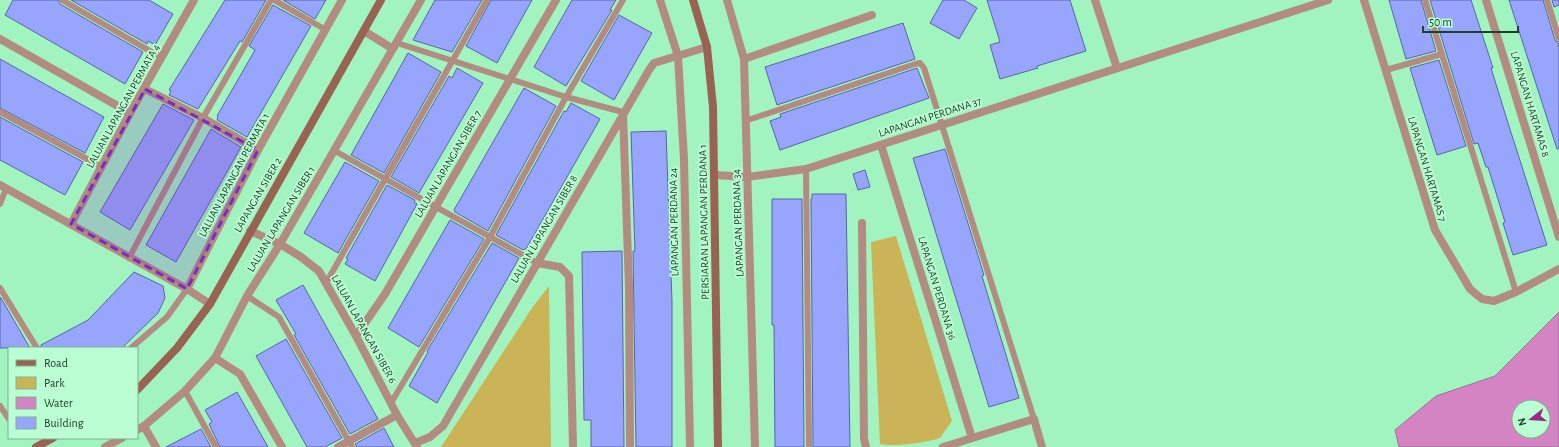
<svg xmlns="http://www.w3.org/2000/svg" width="1559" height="447" viewBox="0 0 1559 447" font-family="'Alegreya Sans',sans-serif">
	<rect width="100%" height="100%" fill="#a1f4bf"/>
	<!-- green -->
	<g fill="#cbb457">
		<path d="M 896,236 L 952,421 L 940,438 C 923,443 896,447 880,444 L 871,242 Z"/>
		<path d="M 549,286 L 551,447 L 441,447 L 532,308 Z"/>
	</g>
	<!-- water -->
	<path fill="#d484c2" stroke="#9d7095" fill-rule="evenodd" d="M 1559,312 L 1559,447 L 1399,447 L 1395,430 L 1436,396 L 1495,376 ZM 1519,407 L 1543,407 L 1543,431 L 1519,431 Z"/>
	<!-- building -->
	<g fill="#97a6fc" stroke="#5963a9">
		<path d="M 13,0 L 58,0 L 60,4 L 143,52 L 125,84 L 5,15 Z"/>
		<path d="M 71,0 L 149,0 L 173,14 L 155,45 L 148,41 L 147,44 Z"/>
		<path d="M 225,0 L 266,0 L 242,42 L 240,41 L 198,109 L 169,95 L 171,91 L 169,90 Z"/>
		<path d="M 283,0 L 326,0 L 315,19 Z"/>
		<path d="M 435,0 L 482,0 L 452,52 L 413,40 Z"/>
		<path d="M 491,0 L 532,0 L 497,63 L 466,46 Z"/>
		<path d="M 572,0 L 616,0 L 610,10 L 612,10 L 566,86 L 534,67 Z"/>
		<path d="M 943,0 L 964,0 L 977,8 L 959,39 L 930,23 Z"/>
		<path d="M 987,0 L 1070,0 L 1086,51 L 1037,66 L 1038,68 L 1000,79 L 990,45 L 1000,42 Z"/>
		<path d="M 1389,0 L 1421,0 L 1436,51 L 1406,59 Z"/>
		<path d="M 1430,0 L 1471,0 L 1493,68 L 1491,68 L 1508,123 L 1547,245 L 1513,255 L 1503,223 L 1505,222 L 1488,167 L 1486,167 L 1478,143 L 1474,144 Z"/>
		<path d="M 1509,0 L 1543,0 L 1555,40 L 1558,43 L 1559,48 L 1559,149 L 1557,149 Z"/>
		<path d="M 1552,0 L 1559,0 L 1559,5 L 1554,7 Z"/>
		<path d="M 273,5 L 311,26 L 247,137 L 217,120 L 218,117 L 217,116 L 255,50 L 249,46 Z"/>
		<path d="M 619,15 L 652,33 L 614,100 L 581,81 Z"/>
		<path d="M 903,23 L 915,59 L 777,105 L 765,67 Z"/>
		<path d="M 408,53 L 441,72 L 384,173 L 351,155 Z"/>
		<path d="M 0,59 L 104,117 L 85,153 L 0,108 Z"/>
		<path d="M 1439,60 L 1466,146 L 1437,155 L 1410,68 Z"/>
		<path d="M 457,68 L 483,83 L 419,193 L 391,177 L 449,76 L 452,78 Z"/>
		<path d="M 917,68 L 929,98 L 780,150 L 770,121 L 781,117 L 780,114 Z"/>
		<path d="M 524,88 L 556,106 L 488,231 L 455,212 L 454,210 Z"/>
		<path d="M 571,103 L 600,119 L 526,249 L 524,249 L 523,250 L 496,235 L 564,111 L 566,112 Z"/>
		<path d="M 163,104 L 194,120 L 130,230 L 100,212 Z"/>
		<path d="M 0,117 L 83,162 L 65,195 L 0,160 Z"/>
		<path d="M 211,129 L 241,147 L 176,262 L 146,245 Z"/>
		<path d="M 666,131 L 672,302 L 672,447 L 636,447 L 633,251 L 635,251 L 631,132 Z"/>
		<path d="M 945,149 L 984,275 L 982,276 L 1019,398 L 989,407 L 913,158 Z"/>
		<path d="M 345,162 L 379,181 L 338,253 L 304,233 Z"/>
		<path d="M 865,170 L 870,187 L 858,190 L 853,174 Z"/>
		<path d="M 387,185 L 415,200 L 414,202 L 417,204 L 375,281 L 345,264 L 348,259 L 346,258 Z"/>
		<path d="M 812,194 L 846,194 L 850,447 L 813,447 L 811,199 L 812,199 Z"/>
		<path d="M 772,199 L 802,199 L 804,447 L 775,447 L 774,325 L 772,325 Z"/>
		<path d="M 450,220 L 484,239 L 419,347 L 388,328 Z"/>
		<path d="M 492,243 L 519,258 L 437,403 L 409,386 L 428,352 L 427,351 Z"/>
		<path d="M 622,251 L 624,447 L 591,447 L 591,420 L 584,420 L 582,252 Z"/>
		<path d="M 134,272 L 163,286 L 165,298 L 158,313 L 122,348 L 41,348 L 41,345 L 88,320 Z"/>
		<path d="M 303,285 L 378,419 L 350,434 L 294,335 L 296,334 L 276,300 Z"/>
		<path d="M 0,297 L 1,298 L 30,348 L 0,348 Z"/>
		<path d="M 286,339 L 342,438 L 325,447 L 307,447 L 256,356 Z"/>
		<path d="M 237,392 L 268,447 L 220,447 L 209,424 L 212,422 L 205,410 Z"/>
		<path d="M 384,428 L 394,447 L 357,447 L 355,444 Z"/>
		<path d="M 201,429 L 211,447 L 166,447 Z"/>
	</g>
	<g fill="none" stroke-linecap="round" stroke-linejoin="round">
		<!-- lane -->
		<g stroke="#b28b81" stroke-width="6">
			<path d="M 62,0 L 162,58"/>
			<path d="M 274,0 L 326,30"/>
			<path d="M 1425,0 L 1516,292"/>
			<path d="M 1547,0 L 1559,39"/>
			<path d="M 397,43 L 566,97 L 623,112"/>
			<path d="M 1386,70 L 1442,54"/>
			<path d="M 0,112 L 102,167"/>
			<path d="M 745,121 L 915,64 L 920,63 L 924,68 L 1034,419"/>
			<path d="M 335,151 L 537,263"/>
			<path d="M 806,169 L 809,447"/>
			<path d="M 0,204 L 6,189"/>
			<path d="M 129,258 L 203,118 L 271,0"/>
			<path d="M 326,283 L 487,0"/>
			<path d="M 0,288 L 37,348"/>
			<path d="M 247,296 L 279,317 L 352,447"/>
			<path d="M 131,348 L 167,317 L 187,289"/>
			<path d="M 185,391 L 216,447"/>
			<path d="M 391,403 L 490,237 L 566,97 L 623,0"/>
			<path d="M 0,406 L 9,419"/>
		</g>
		<!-- street -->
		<g stroke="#b28b81" stroke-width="8">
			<path d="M 660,0 L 678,56 L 684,159 L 690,447"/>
			<path d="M 727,0 L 744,59 L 755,447"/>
			<path d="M 1095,0 L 1117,68"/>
			<path d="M 1364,0 L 1435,230 L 1470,289 L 1482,299 L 1494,301 L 1516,292 L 1559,269"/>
			<path d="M 1486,0 L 1559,237"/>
			<path d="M 364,31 L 393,49"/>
			<path d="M 0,39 L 130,113"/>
			<path d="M 744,59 L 872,15"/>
			<path d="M 145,89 L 203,118 L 258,150"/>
			<path d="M 623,114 L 629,287 L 630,447"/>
			<path d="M 881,145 L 972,438"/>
			<path d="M 715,175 L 747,177 L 806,169 L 1328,0"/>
			<path d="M 0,185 L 187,289 L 210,304"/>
			<path d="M 862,223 L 864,439 L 866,447"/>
			<path d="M 71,224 L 130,113 L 194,0"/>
			<path d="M 250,231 L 280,244 L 301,257 L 319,271 L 356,336 L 397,415 L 417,447"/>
			<path d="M 537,263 L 560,267 L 569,276 L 573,447"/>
			<path d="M 187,289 L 258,150 L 342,0"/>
			<path d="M 356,336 L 385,294 L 556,0"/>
			<path d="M 215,358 L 240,374 L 282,447"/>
			<path d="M 144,426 L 156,447"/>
			<path d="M 137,430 L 144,426 L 185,391 L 215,358 L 247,296 L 280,244 L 421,0"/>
			<path d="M 415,443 L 430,437 L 443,426 L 649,70 L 654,63 L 707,47"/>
			<path d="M 105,447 L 122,438"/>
			<path d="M 338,447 L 397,415"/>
			<path d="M 943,447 L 1034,419 L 1042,447"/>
		</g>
		<!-- secondary -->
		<g stroke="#996354" stroke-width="8">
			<path d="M 693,0 L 707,47 L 713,107 L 718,447"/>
			<path d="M 137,390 L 177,348 L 210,304 L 381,0"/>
			<path d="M 36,447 L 53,438"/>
		</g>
	</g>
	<!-- marked area -->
	<path fill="#7b2cbf" fill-opacity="0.2" stroke="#7b2cbf" stroke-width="3" stroke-dasharray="8 5" stroke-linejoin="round" d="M 145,89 L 258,150 L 187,289 L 71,224 Z"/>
	<g text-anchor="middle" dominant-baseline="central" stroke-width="3.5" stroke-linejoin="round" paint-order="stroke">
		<!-- street labels -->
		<g font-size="11" fill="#1e412c" stroke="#bcfed3">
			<text transform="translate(1530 104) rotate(73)">LAPANGAN HARTAMAS 8</text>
			<text transform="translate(123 106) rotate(-61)">LALUAN LAPANGAN PERMATA 4</text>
			<text transform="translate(930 117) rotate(-18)">LAPANGAN PERDANA 37</text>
			<text transform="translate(448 164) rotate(-60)">LALUAN LAPANGAN SIBER 7</text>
			<text transform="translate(1427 169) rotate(73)">LAPANGAN HARTAMAS 7</text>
			<text transform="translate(234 175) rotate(-62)">LALUAN LAPANGAN PERMATA 1</text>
			<text transform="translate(258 195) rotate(-60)">LAPANGAN SIBER 2</text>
			<text transform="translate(281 219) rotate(-59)">LALUAN LAPANGAN SIBER 1</text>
			<text transform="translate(674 222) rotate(-91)">LAPANGAN PERDANA 24</text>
			<text transform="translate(704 222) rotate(-91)">PERSIARAN LAPANGAN PERDANA 1</text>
			<text transform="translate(738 223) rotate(-92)">LAPANGAN PERDANA 34</text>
			<text transform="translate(544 229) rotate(-60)">LALUAN LAPANGAN SIBER 8</text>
			<text transform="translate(937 288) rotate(73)">LAPANGAN PERDANA 36</text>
			<text transform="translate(364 329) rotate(61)">LALUAN LAPANGAN SIBER 6</text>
		</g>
	</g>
	<!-- legend -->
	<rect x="8" y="347" width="130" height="92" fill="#bcfed3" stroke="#7db290"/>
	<rect x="16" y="360" width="20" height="6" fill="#996354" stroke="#7db290"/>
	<text x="44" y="367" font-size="12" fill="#1e412c">Road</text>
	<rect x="16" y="377" width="20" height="12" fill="#cbb457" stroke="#7db290"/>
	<text x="44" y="387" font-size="12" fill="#1e412c">Park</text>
	<rect x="16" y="397" width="20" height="12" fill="#d484c2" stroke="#7db290"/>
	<text x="44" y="407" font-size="12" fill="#1e412c">Water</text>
	<rect x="16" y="417" width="20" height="12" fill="#97a6fc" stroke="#7db290"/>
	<text x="44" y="427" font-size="12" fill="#1e412c">Building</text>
	<!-- north arrow -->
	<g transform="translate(1531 419) rotate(253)"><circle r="19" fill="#bcfed3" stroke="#7db290"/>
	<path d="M0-3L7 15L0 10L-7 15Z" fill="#9b2a87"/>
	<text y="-6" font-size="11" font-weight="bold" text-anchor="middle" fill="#1e412c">N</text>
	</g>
	<!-- scale -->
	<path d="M1423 26v6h95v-6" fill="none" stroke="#1e412c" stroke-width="2"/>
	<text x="1429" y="26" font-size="12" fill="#1e412c" stroke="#bcfed3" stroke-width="3" paint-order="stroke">50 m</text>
</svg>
